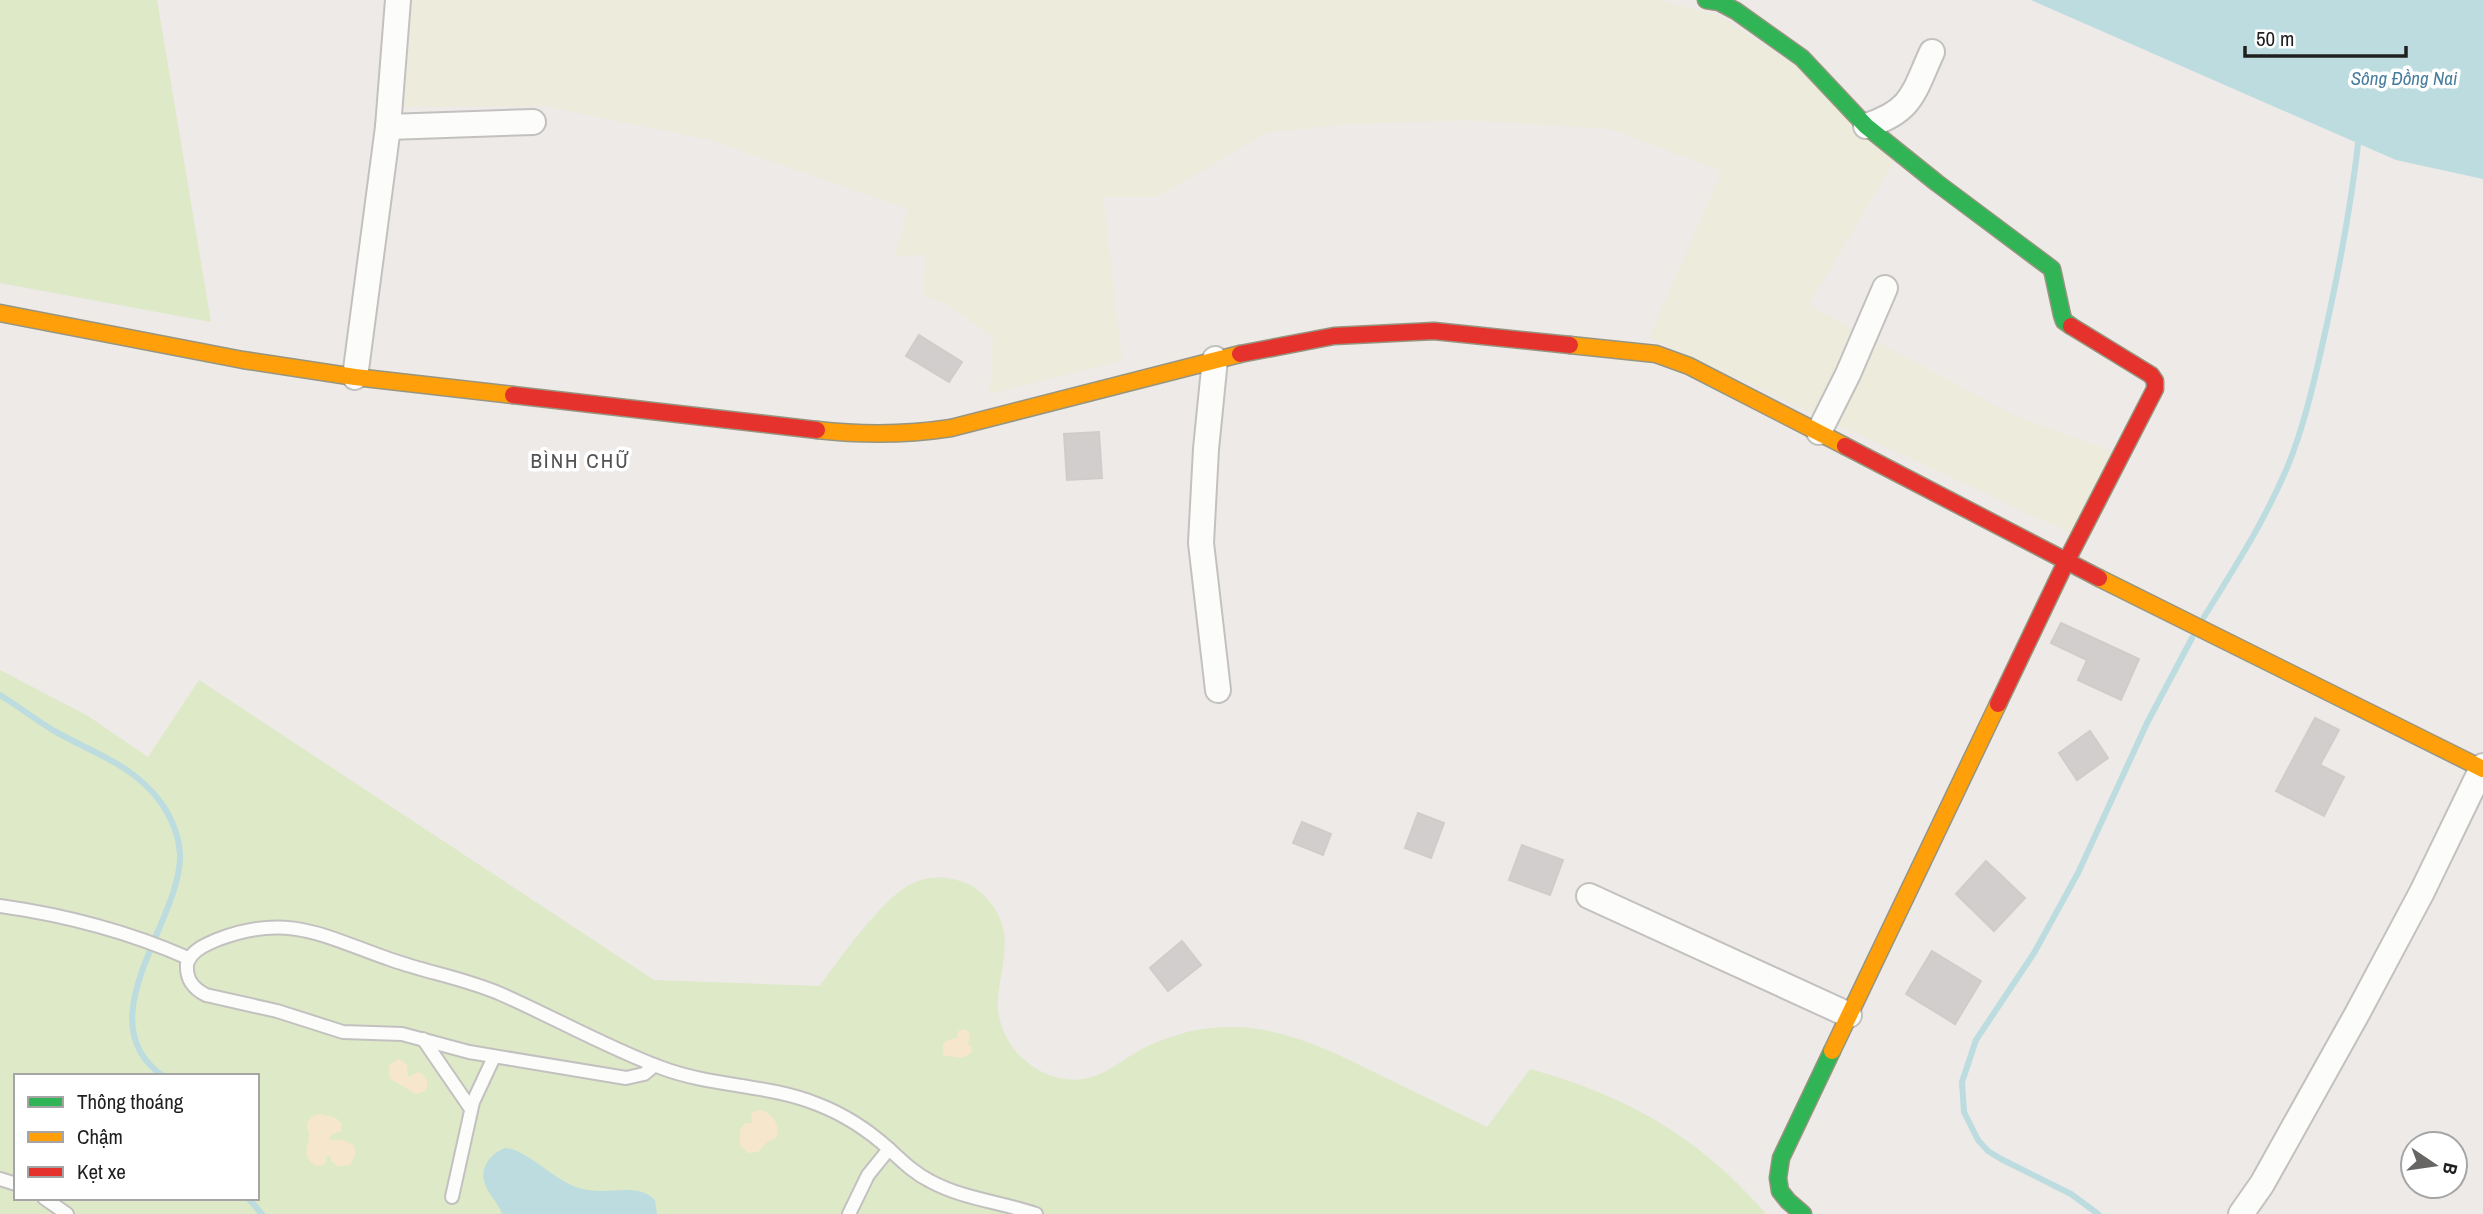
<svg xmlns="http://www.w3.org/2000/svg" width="2483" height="1214" viewBox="0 0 2483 1214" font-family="'Archivo Narrow',sans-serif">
	<rect width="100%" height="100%" fill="#edeae7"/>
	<!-- farmland -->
	<path fill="#edebdb" d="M 408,0 L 1658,0 L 1717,15 L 1795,65 L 1894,161 L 1809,305 L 2015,416 L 2111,451 L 2073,534 L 1649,337 L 1722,171 L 1610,129 L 1466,120 L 1339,125 L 1266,133 L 1158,197 L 1103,197 L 1122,361 L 990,394 L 993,337 L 945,303 L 923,296 L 926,255 L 895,256 L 908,209 L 710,140 L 544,106 L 404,107 Z"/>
	<!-- grass -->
	<g fill="#dee9c7" fill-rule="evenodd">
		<path d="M 0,0 L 157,0 L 211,322 L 0,283 Z"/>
		<path d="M 0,670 L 88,716 L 148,757 L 199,680 L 654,980 L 820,986 C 839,959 883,898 911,884 C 929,875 950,876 968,884 C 985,892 998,909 1003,928 C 1008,950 1000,975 998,997 C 995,1033 1020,1067 1055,1077 C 1096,1088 1114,1063 1146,1047 C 1160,1040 1176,1035 1191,1031 C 1263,1017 1315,1043 1378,1074 C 1414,1092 1451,1109 1487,1127 L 1530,1069 C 1627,1096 1700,1137 1766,1214 L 0,1214 ZM 16,1076 L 257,1076 L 257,1198 L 16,1198 Z"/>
	</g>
	<!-- sand -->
	<g fill="#f6e7cc">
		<path d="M 965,1029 L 970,1034 L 968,1044 L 972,1047 L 971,1053 L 962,1058 L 943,1055 L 943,1044 L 948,1040 L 957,1038 L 958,1031 Z"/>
		<path d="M 399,1059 L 407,1065 L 408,1077 L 418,1072 C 427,1075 429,1082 426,1091 L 416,1094 L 389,1078 L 389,1065 Z"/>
		<path d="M 762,1110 C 773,1115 781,1125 776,1138 L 766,1143 L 758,1152 L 748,1153 L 740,1145 L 740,1130 L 745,1123 L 753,1123 L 751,1116 L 753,1112 Z"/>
		<path d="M 321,1114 L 336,1118 L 342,1124 L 341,1131 L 332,1134 L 328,1140 L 343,1140 L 353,1145 L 356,1153 L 350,1165 L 337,1166 L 331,1161 L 331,1157 L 326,1156 L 326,1162 L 323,1165 L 316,1166 C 300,1155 309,1149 309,1134 C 308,1130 307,1127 307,1123 L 312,1116 Z"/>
	</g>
	<!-- water -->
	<g fill="#bcdcdf">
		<path d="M 2031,0 L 2483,0 L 2483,179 L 2396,160 Z"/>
		<path d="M 505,1148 C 526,1149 553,1179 576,1187 C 605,1198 636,1180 655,1200 L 657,1214 L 502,1214 C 498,1202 489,1195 485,1184 C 479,1168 490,1154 505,1148 Z"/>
	</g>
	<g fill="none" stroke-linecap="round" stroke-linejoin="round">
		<!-- stream -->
		<g stroke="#bcdcdf" stroke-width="6">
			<path d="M 2204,617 C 2235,567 2264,522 2287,468 C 2303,429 2313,387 2322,346 C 2338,276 2351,207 2359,136"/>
			<path d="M 0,695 C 20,707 38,722 58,733 C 97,755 134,765 162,804 C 172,819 179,836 180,854 C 182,921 84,1021 163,1076"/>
			<path d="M 248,1198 L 262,1214"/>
			<path d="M 2098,1214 L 2071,1194 L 2001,1159 L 1988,1151 L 1978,1140 L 1964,1112 L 1962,1082 L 1976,1040 L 2034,953 L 2078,873 L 2147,723 L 2192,638"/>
		</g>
	</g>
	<!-- building -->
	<g fill="#d2cecd" stroke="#d0ccc9" stroke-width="2">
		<path d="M 919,335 L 962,362 L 949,382 L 906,356 Z"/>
		<path d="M 1099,432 L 1102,478 L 1067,480 L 1064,434 Z"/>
		<path d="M 2061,623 L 2139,659 L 2121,700 L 2078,680 L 2087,660 L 2051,643 Z"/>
		<path d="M 2315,718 L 2339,730 L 2320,765 L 2344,777 L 2324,816 L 2276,791 Z"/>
		<path d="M 2090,731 L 2108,758 L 2077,780 L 2059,753 Z"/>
		<path d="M 1418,813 L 1444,823 L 1431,858 L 1405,848 Z"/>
		<path d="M 1302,822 L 1331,834 L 1323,855 L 1293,843 Z"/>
		<path d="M 1522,845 L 1563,860 L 1550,895 L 1509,880 Z"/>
		<path d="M 1986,861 L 2025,898 L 1994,931 L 1956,894 Z"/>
		<path d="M 1182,941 L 1201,965 L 1168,991 L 1150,968 Z"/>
		<path d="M 1932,951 L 1981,981 L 1955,1024 L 1906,994 Z"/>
	</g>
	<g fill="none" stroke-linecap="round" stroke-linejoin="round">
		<!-- lane casing -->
		<g stroke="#c3c1c0" stroke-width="16">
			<g id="lane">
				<path d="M 0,906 C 64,915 129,932 188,958"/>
				<path d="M 423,1039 L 471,1109"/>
				<path d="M 655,1065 L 644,1074 L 626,1078 L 469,1052 L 402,1034 L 343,1032 L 277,1011 L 206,995 C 192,988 186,979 187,964 C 191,950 207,944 219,939 C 290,912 327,938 392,960 C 429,973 467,979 503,995 C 557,1019 608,1048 662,1068 C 713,1087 767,1084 817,1104 C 843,1114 868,1130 889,1149 C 902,1161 914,1173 930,1181 C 963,1199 1001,1202 1036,1214"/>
				<path d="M 0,1179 L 16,1184"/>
				<path d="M 452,1197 L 473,1102 L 494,1057"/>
				<path d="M 44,1198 L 67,1214"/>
				<path d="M 849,1214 L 868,1175 L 889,1149"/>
			</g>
		</g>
		<!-- street casing -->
		<g stroke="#c3c1c0" stroke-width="28">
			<g id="street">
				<path d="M 1866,126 C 1913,111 1913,93 1932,52"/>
				<path d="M 388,127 L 533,122"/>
				<path d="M 1215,359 L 1206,449 L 1201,543 L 1218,690"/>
				<path d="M 355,377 L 388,127 L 398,0"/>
				<path d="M 1819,432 L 1848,374 L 1885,288"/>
				<path d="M 1589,896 L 1849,1015"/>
				<path d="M 2241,1214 L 2262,1184 L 2357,1014 L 2422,892 L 2483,766"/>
			</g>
		</g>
		<!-- fast casing -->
		<g stroke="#979580" stroke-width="19">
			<g id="fast">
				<path d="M 1706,0 L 1719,2 L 1736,11 L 1802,58 L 1866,126 L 1937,183 L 2052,269 L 2062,315 L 2064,321 L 2071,326"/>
				<path d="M 1803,1214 L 1788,1201 L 1780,1191 L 1778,1178 L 1781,1158 L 1832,1051"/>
			</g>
		</g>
		<!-- slow casing -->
		<g stroke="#979580" stroke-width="19">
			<g id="slow">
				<path d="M 0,313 L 243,360 L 355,377 L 513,395"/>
				<path d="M 1570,345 L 1656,354 L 1689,366 L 1845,446"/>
				<path d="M 817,430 C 862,435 906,435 951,428 L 1240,354"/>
				<path d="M 2099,578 L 2483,769"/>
				<path d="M 1832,1051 L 1998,704"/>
			</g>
		</g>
		<!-- jam casing -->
		<g stroke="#979580" stroke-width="19">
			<g id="jam">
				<path d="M 1240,354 L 1334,336 L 1434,331 L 1570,345"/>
				<path d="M 513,395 L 817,430"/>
				<path d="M 1845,446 L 2099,578"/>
				<path d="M 1998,704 L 2066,562 L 2155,389 L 2155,381 L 2151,375 L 2071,326"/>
			</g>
		</g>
		<!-- lane -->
		<use href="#lane" stroke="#fcfcfb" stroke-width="12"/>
		<!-- street -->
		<use href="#street" stroke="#fcfcfb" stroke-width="24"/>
		<!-- fast -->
		<use href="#fast" stroke="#30b455" stroke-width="16"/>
		<!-- slow -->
		<use href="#slow" stroke="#ff9f0a" stroke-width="16"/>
		<!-- jam -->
		<use href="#jam" stroke="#e5322d" stroke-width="16"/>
	</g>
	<g text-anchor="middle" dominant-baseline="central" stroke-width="7" stroke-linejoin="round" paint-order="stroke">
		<!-- water labels -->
		<g font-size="19" font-style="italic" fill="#487c9c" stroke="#fff">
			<text x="2404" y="78">Sông Đồng Nai</text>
		</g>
		<!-- quarter labels -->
		<g font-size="21" letter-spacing="2" fill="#525252" stroke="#fff">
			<text x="580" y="460">BÌNH CHỮ</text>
		</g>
	</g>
	<!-- legend -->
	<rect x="14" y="1074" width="245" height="126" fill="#ffffff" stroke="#a5a5a5" stroke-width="2"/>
	<rect x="28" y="1097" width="35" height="10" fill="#30b455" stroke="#a5a5a5" stroke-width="2"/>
	<text x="77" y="1109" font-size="21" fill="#1f1f1f">Thông thoáng</text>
	<rect x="28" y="1132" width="35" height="10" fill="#ff9f0a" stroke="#a5a5a5" stroke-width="2"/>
	<text x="77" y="1144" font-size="21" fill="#1f1f1f">Chậm</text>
	<rect x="28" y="1167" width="35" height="10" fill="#e5322d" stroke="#a5a5a5" stroke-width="2"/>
	<text x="77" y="1179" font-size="21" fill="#1f1f1f">Kẹt xe</text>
	<!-- north arrow -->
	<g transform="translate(2434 1165) rotate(103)"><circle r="33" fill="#ffffff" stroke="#a5a5a5" stroke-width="2"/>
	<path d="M0-5L12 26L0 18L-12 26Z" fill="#676665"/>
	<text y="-10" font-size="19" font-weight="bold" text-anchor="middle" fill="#1f1f1f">B</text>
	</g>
	<!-- scale -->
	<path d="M2245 46v10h161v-10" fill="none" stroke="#1f1f1f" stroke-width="3.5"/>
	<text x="2256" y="46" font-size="21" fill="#1f1f1f" stroke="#ffffff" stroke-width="5" paint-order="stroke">50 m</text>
</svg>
